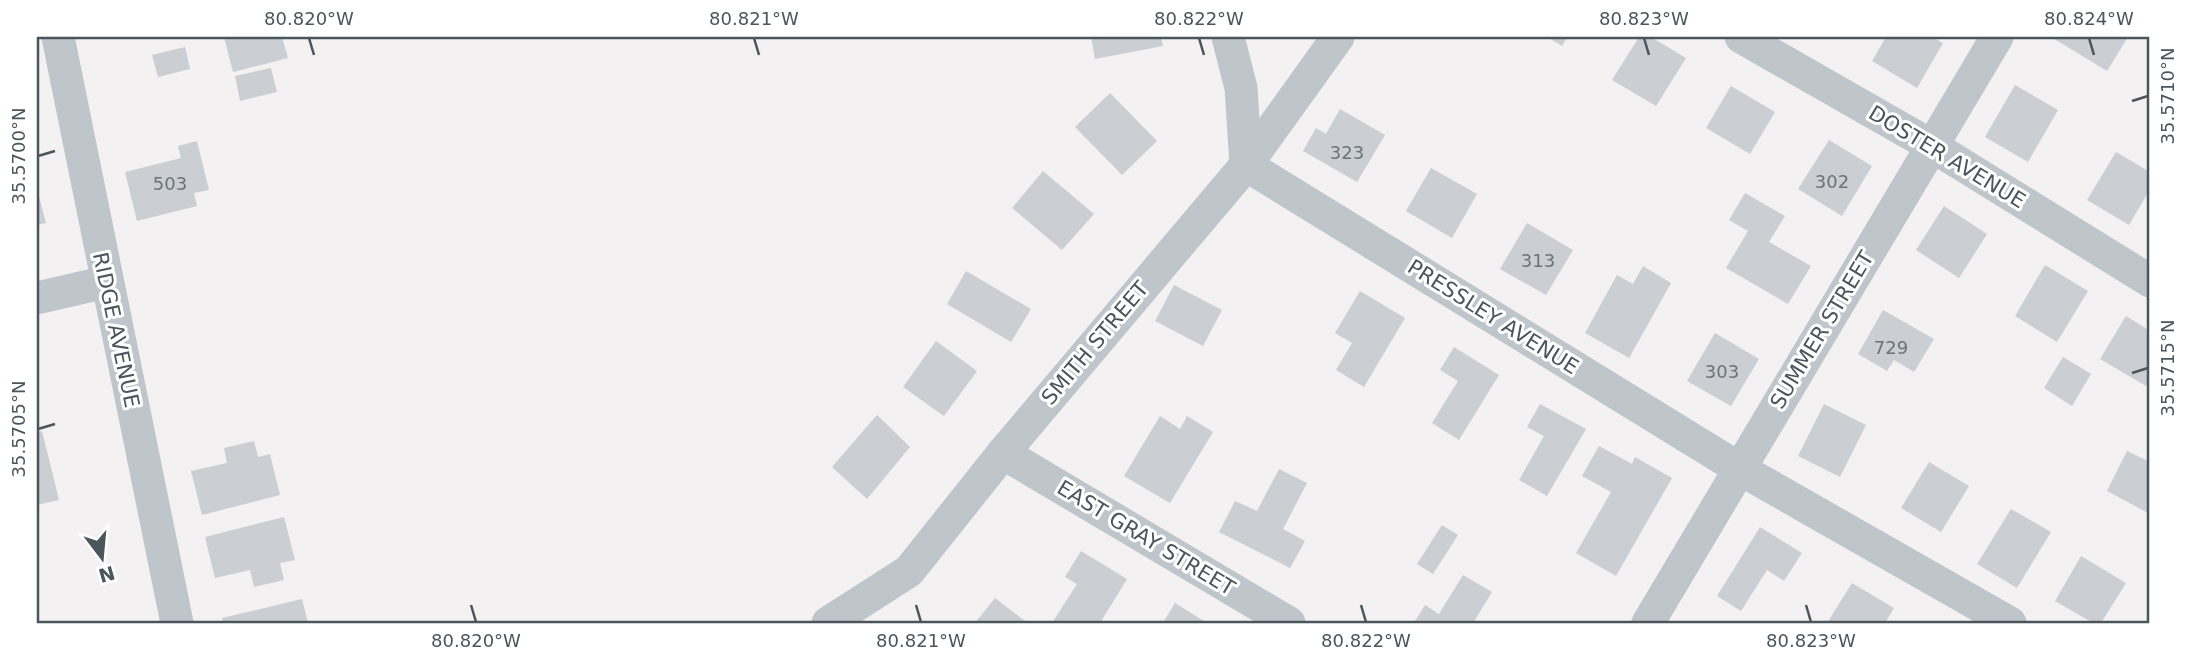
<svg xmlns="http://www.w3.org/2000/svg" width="2187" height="660" viewBox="0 0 2187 660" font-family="'DejaVu Sans',sans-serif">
	<rect width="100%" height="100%" fill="#f3f1f1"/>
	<!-- building -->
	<g fill="#cbced3">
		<path d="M 224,37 L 282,37 L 288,58 L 233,72 Z"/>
		<path d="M 1091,37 L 1161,37 L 1163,46 L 1095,59 Z"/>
		<path d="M 1547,37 L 1567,37 L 1562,46 Z"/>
		<path d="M 1639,37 L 1651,37 L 1686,58 L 1656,106 L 1612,80 Z"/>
		<path d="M 1886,37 L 1932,37 L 1943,43 L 1917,88 L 1872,61 Z"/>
		<path d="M 2051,37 L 2128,37 L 2107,71 Z"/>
		<path d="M 185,47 L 190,69 L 158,77 L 152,55 Z"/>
		<path d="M 271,68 L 277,92 L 240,101 L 235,76 Z"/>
		<path d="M 2015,85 L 2058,110 L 2028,162 L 1985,137 Z"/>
		<path d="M 1731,86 L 1775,112 L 1750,154 L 1706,128 Z"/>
		<path d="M 1110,93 L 1157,141 L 1122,175 L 1075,127 Z"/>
		<path d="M 1340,109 L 1385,135 L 1357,182 L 1303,151 L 1316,128 L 1326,134 Z"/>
		<path d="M 1829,140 L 1872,166 L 1842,216 L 1798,189 Z"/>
		<path d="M 197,141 L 209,190 L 194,193 L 197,206 L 137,221 L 125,172 L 181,158 L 178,146 Z"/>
		<path d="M 2116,152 L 2150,172 L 2150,189 L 2129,225 L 2087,200 Z"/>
		<path d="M 1431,168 L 1477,194 L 1452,238 L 1406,211 Z"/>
		<path d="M 1043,171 L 1094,214 L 1062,250 L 1012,208 Z"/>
		<path d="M 37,189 L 46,223 L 37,225 Z"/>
		<path d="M 1745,193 L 1785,216 L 1769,242 L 1811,266 L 1788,304 L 1726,268 L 1748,231 L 1729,220 Z"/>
		<path d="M 1944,206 L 1987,234 L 1959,278 L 1916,250 Z"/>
		<path d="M 1527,223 L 1573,250 L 1546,295 L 1500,269 Z"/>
		<path d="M 2045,265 L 2088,291 L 2057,342 L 2015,316 Z"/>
		<path d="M 1643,266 L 1671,283 L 1629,358 L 1585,333 L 1617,275 L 1633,284 Z"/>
		<path d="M 966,271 L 1031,309 L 1011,342 L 947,304 Z"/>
		<path d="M 1174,285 L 1222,310 L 1203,346 L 1155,321 Z"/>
		<path d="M 1360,291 L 1405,318 L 1364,387 L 1336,370 L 1352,343 L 1335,333 Z"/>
		<path d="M 1883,310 L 1934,339 L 1914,372 L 1894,360 L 1887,371 L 1858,354 Z"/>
		<path d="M 2126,316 L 2150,331 L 2150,379 L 2146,386 L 2100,359 Z"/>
		<path d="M 1715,333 L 1759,359 L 1731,406 L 1687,381 Z"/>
		<path d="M 936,341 L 977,371 L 944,416 L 903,387 Z"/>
		<path d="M 1454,347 L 1499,375 L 1459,440 L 1432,423 L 1458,381 L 1440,370 Z"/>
		<path d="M 2063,357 L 2091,374 L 2072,406 L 2044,388 Z"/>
		<path d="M 1540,404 L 1586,429 L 1547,496 L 1519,480 L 1544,436 L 1527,427 Z"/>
		<path d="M 1824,404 L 1866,425 L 1840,477 L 1798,456 Z"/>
		<path d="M 877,415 L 910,447 L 867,499 L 832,467 Z"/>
		<path d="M 1160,416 L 1180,429 L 1187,416 L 1213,432 L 1170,503 L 1124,476 Z"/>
		<path d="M 42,431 L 59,500 L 37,505 L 37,432 Z"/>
		<path d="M 254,441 L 258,457 L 270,454 L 280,495 L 202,515 L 191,471 L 227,463 L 224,448 Z"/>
		<path d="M 1599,446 L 1632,464 L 1635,457 L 1672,478 L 1616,576 L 1576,553 L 1611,492 L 1582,476 Z"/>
		<path d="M 2127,451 L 2150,462 L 2150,514 L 2107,491 Z"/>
		<path d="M 1929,462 L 1969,486 L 1941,532 L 1901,508 Z"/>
		<path d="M 1279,469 L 1307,483 L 1283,529 L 1305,541 L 1290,568 L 1219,532 L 1235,501 L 1257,511 Z"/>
		<path d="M 2011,509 L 2051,532 L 2017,588 L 1977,564 Z"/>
		<path d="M 284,517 L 295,560 L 280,563 L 284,580 L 254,587 L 250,570 L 215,578 L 205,537 Z"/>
		<path d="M 1442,525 L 1458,535 L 1433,574 L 1417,564 Z"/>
		<path d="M 1760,527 L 1802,553 L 1784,581 L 1767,570 L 1741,611 L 1717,596 Z"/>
		<path d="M 1081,551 L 1127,579 L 1100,623 L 1052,623 L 1077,584 L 1065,577 Z"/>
		<path d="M 2081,556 L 2126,583 L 2101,623 L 2093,623 L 2055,601 Z"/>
		<path d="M 1463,575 L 1492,592 L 1473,623 L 1414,623 L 1425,605 L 1439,614 Z"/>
		<path d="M 1852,583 L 1894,608 L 1885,623 L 1827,623 Z"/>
		<path d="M 995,598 L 1025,621 L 1024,623 L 975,623 Z"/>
		<path d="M 302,599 L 308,623 L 223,623 L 222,618 Z"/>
		<path d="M 1175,603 L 1207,623 L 1163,623 Z"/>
	</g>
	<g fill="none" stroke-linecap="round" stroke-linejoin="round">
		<!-- street -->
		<g stroke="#bec6cc" stroke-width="33">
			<path d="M 58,37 L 177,623"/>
			<path d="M 1228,37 L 1241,88 L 1246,165 L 1740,469 L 2010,623"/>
			<path d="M 1741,37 L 1932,146 L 2150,281"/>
			<path d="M 37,298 L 106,282"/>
			<path d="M 1003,453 L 1289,623"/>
			<path d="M 828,623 L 909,571 L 1003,453 L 1246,165 L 1338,37"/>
			<path d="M 1648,623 L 1997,37"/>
		</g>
	</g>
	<!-- ticks -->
	<path fill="none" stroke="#4a555c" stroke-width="2.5" d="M 309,38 L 314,55M 754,38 L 759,55M 1199,38 L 1204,55M 1644,38 L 1649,55M 2089,38 L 2094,55M 2132,101 L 2148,96M 38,156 L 55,151M 2132,373 L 2148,368M 38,429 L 55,424M 471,605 L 476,622M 916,605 L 921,622M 1361,605 L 1366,622M 1806,605 L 1811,622"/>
	<g text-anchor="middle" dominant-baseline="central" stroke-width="6" stroke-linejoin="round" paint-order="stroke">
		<!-- number labels -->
		<g font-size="18" fill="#6a737a">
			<text x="1347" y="152">323</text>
			<text x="1832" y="181">302</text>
			<text x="170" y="183">503</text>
			<text x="1538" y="260">313</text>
			<text x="1891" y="347">729</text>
			<text x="1722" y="371">303</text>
		</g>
		<!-- street labels -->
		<g font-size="21" fill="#4a555c" stroke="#fff">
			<text transform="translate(1947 157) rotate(31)">DOSTER AVENUE</text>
			<text transform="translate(1493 317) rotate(32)">PRESSLEY AVENUE</text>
			<text transform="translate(116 330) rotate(78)">RIDGE AVENUE</text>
			<text transform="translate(1822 330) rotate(-59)">SUMMER STREET</text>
			<text transform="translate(1095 343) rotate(-50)">SMITH STREET</text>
			<text transform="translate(1146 538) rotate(31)">EAST GRAY STREET</text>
		</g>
	</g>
	<!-- border -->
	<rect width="2187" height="660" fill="none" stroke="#ffffff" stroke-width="77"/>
	<!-- north arrow -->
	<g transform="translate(102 558) rotate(164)" stroke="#ffffff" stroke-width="5" paint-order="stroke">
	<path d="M0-5L12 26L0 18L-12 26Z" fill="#4a555c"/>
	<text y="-10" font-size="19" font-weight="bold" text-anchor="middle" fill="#4a555c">N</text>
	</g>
	<rect x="38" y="38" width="2110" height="584" fill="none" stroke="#4a555c" stroke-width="2.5"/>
	<g font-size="18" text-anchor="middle" fill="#4a555c">
		<text x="309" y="25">80.820°W</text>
		<text x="754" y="25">80.821°W</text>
		<text x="1199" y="25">80.822°W</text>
		<text x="1644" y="25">80.823°W</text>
		<text x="2089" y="25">80.824°W</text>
		<text transform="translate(2168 96) rotate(-90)" y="6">35.5710°N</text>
		<text transform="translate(19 156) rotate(-90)" y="6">35.5700°N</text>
		<text transform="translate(2168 368) rotate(-90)" y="6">35.5715°N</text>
		<text transform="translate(19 429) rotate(-90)" y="6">35.5705°N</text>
		<text x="476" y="647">80.820°W</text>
		<text x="921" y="647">80.821°W</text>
		<text x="1366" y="647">80.822°W</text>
		<text x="1811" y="647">80.823°W</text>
	</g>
</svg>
